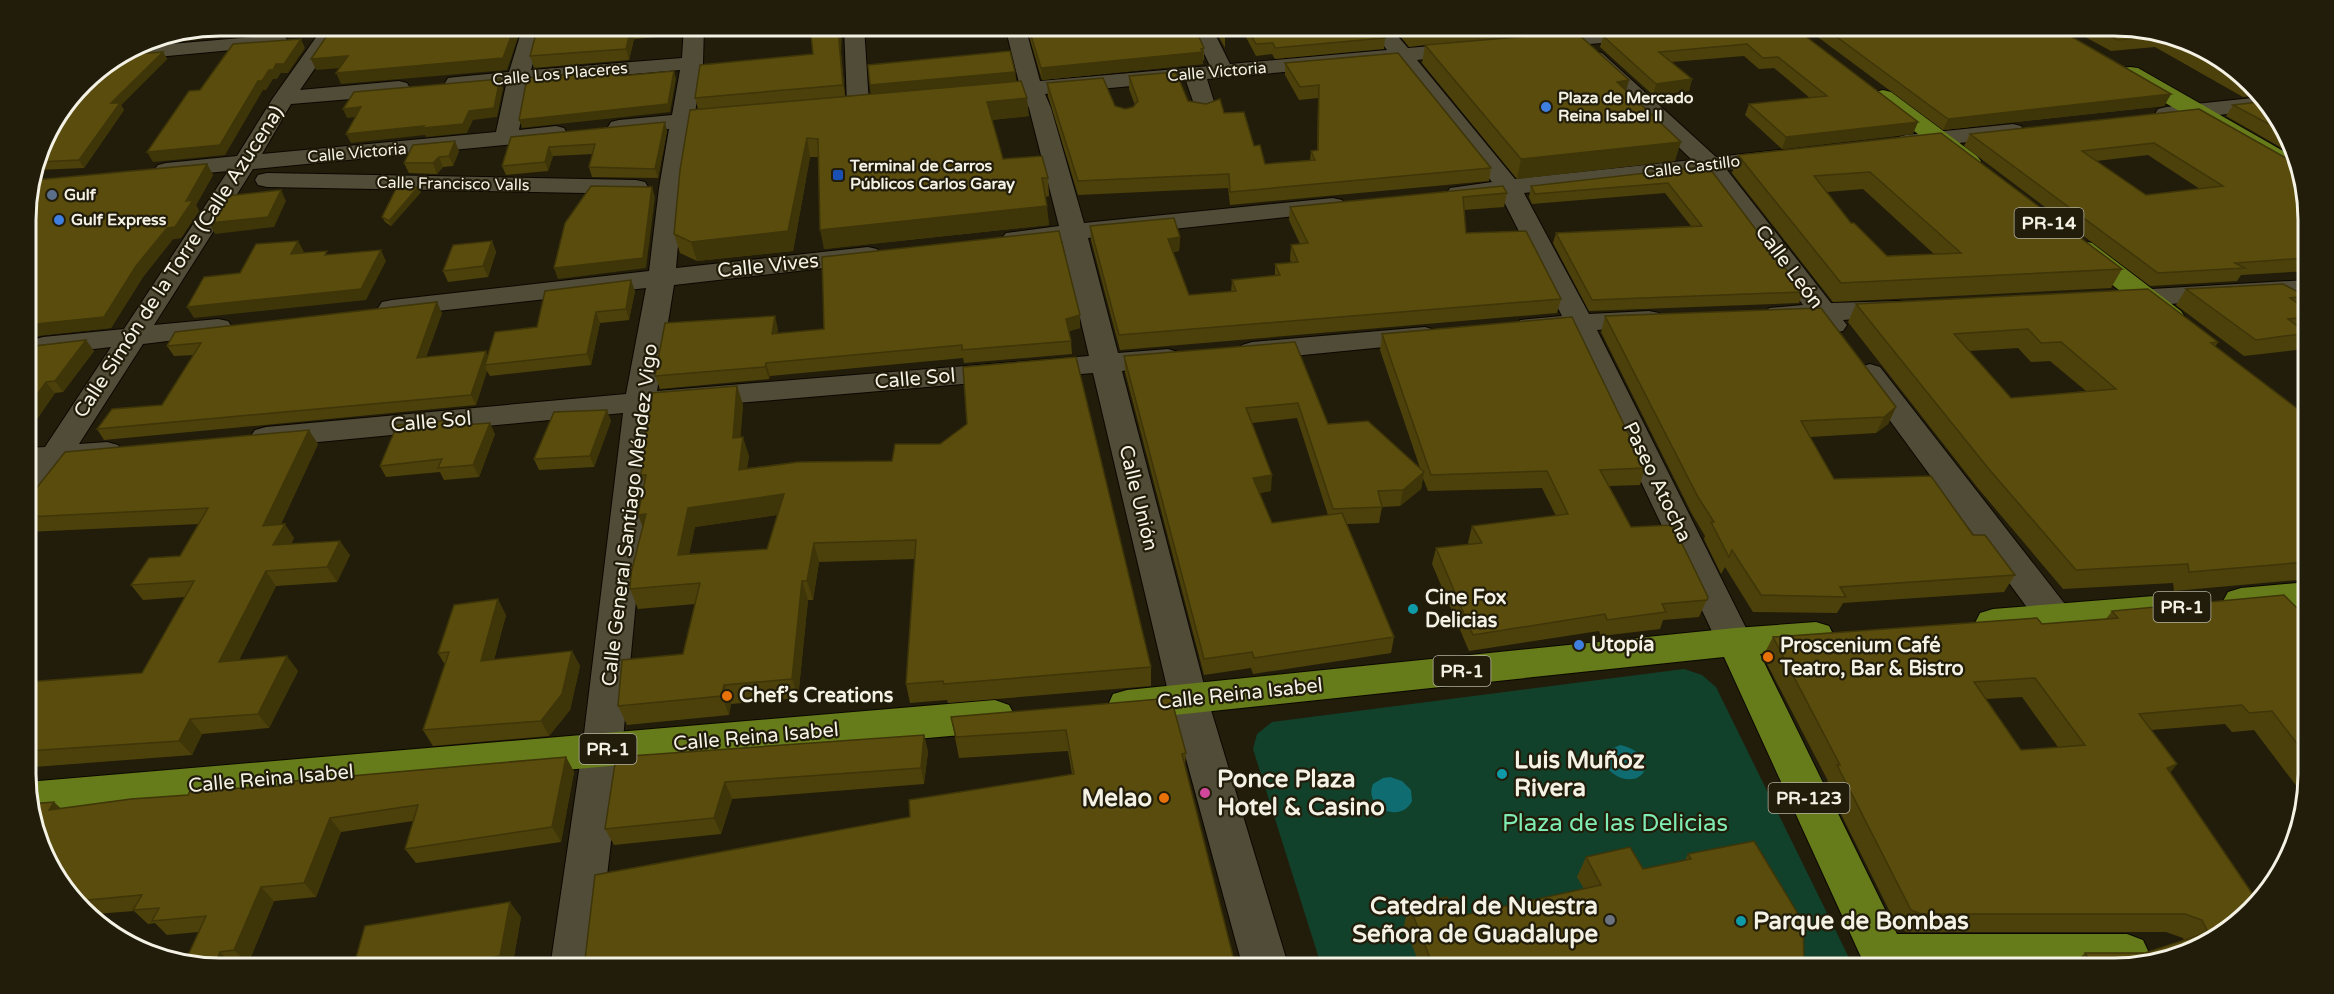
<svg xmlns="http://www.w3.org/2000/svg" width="2334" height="994" viewBox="0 0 2334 994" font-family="'Varela Round',sans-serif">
	<rect width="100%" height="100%" fill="#221d0a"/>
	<!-- green -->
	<path fill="#12412b" d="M 1684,669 L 1702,675 L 1716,687 L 1854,968 L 1322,968 L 1253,749 L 1257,734 L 1272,722 Z"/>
	<!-- water -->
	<g fill="#0f6d72">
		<path d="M 1620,745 C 1633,748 1645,754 1645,769 C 1637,791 1597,774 1605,752 Z"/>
		<path d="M 1390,777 L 1402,781 L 1411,790 L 1412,801 C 1401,824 1363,808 1373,784 L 1383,778 Z"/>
	</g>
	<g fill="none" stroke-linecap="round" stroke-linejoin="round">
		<!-- minor casing -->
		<g stroke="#0b0700" stroke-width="2">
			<g id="minor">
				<path d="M 324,26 L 344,26 L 300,90 L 399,81 L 407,83 L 410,88 L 407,93 L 399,95 L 291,104 L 262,154 L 496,132 L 506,85 L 456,89 L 448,88 L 445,83 L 448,78 L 456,77 L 509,72 L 523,26 L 543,26 L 531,70 L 682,58 L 684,26 L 704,26 L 703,63 L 695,113 L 732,109 L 740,111 L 743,116 L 740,121 L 693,127 L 683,188 L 676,268 L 868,247 L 877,249 L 881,255 L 877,261 L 868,263 L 674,285 L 657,391 L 1089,356 L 1062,241 L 1015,246 L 1006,243 L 1002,238 L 1006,233 L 1059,226 L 1029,108 L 1023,96 L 981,100 L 973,98 L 970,93 L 973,88 L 1019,83 L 1005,26 L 1025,26 L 1040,81 L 1210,66 L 1191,26 L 1211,26 L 1230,64 L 1387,50 L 1369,26 L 1389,26 L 1408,48 L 1467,43 L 1474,45 L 1477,49 L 1474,53 L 1417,60 L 1515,179 L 1692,160 L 1585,57 L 1588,53 L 1595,51 L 1602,53 L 1716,157 L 1781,150 L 1789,152 L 1793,157 L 1789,162 L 1727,170 L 1831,303 L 1898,301 L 1908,303 L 1912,309 L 1908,315 L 1843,320 L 1847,325 L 1843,331 C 1829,334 1824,332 1815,321 L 1779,322 L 1769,320 L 1765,314 L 1769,308 L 1803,305 L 1705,173 L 1524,193 L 1589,314 L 1649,311 L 1659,313 L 1663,319 L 1659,325 L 1597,330 L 1753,642 L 1748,652 L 1735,656 L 1722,652 L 1717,642 L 1570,332 L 1530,334 L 1520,332 L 1516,326 L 1520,320 L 1562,316 L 1501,196 L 1459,200 L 1450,198 L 1447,193 L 1450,188 L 1492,182 L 1397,62 L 1207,79 L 1216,108 L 1213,113 L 1205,115 L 1197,113 L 1186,81 L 1045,94 L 1051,108 L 1084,223 L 1333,198 L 1342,200 L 1345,205 L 1342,210 L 1333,212 L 1088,238 L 1118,353 L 1168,349 L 1178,352 L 1183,358 L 1178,364 L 1122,371 L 1208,700 L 1289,968 L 1243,968 L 1170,700 L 1093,373 L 654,410 L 622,750 L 596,968 L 550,968 L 582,750 L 623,413 L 266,447 L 255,444 L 250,437 L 255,430 L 266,427 L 626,394 L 646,288 L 392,316 L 382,314 L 378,308 L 382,302 L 392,300 L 649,271 L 659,188 L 669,129 L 619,134 L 611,132 L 608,127 L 611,122 L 619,120 L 672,115 L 680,70 L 528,83 L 519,130 L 556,126 L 564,128 L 567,133 L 564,138 L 556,140 L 253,169 L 154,325 L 218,319 L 228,321 L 232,327 L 228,333 L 218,335 L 143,344 L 79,444 L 107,442 L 118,445 L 123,452 L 118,459 L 65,466 L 39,508 L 27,511 L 27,475 L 30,469 L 27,470 L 26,448 L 45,447 L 111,347 L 43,355 L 33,352 L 29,346 L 33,340 L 43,337 L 124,329 L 228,171 L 166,177 L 158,175 L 154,170 L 158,165 L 166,163 L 237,156 L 273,98 Z"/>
				<path d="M 844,26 L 864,26 L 869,104 L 866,109 L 858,111 L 850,109 L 847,104 Z"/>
				<path d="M 1669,26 L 1748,26 L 1745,30 L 1738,32 L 1540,48 L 1533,46 L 1530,42 L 1533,38 L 1540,36 Z"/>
				<path d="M 278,35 L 285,37 L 288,41 L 285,45 L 125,60 L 117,58 L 135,47 Z"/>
				<path d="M 2262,97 L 2268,101 L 2271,109 L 2166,121 L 2158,119 L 2155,114 L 2158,109 L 2166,107 Z"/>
				<path d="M 2013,124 L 2021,126 L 2024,131 L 2021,136 L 1906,149 L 1898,147 L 1894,142 L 1898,137 L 1906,135 Z"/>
				<path d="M 267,173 L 636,180 L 645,182 L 648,187 L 645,192 L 636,194 L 267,187 L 258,185 L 255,180 L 258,175 Z"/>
				<path d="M 2307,280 L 2307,296 L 2117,307 L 2107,305 L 2103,299 L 2107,293 L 2117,291 Z"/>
				<path d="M 1425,327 L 1435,330 L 1439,336 L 1435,342 L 1252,360 L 1242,357 L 1238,351 L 1242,345 L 1252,342 Z"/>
				<path d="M 1870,364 L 1880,367 L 2068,608 L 2073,618 L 2068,628 L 2055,632 L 2042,628 L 1855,373 L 1860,367 Z"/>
			</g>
		</g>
		<!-- major casing -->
		<g stroke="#0b0700" stroke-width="2">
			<g id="major">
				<path d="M 2130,67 L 2138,68 L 2290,155 L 2298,174 L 2287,173 L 2122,78 L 2119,73 L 2122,68 Z"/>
				<path d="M 1883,90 L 1891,92 L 1977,156 L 1981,161 L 1977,166 L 1969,168 L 1961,166 L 1875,102 L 1872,97 L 1875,92 Z"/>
				<path d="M 2083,241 L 2092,243 L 2181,311 L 2185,317 L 2181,323 L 2171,325 L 2161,323 L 2074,255 L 2070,249 L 2074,243 Z"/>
				<path d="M 2308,582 L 2308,608 L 2241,614 L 2228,610 L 2223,601 L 2228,592 L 2241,588 Z"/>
				<path d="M 2154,596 L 2167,599 L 2172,609 L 2167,619 L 2154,622 L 1993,637 L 1980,633 L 1975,623 L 1980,613 L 1993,609 Z"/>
				<path d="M 1816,622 L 1829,626 L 1834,636 L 1829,646 L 1816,650 L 1760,654 L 1897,934 L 2127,934 L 2143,940 L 2150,955 L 2147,961 L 2126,968 L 1866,968 L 1724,657 L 1127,720 L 1113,716 L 1108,705 L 1113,694 L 1127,690 L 1735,628 Z"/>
				<path d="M 995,700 L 1009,705 L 1015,716 L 1009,727 L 995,732 L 35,817 L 27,799 L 27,782 Z"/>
			</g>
		</g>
		<!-- minor -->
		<use href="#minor" fill="#514c38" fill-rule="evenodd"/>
		<!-- major -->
		<use href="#major" fill="#667b19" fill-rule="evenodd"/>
	</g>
	<!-- wall -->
	<g fill="#4d410b" fill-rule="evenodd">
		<path d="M 538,26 L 684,26 L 681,35 L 634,39 L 629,60 L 534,68 L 530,56 Z"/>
		<path d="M 704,26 L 809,26 L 706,33 Z"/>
		<path d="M 1026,26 L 1066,26 L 1070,36 L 1135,30 L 1133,26 L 1194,26 L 1204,48 L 1204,60 L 1203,60 L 1203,64 L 1042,80 Z"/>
		<path d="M 1213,26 L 1222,26 L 1225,37 L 1225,48 Z"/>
		<path d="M 1240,26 L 1375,26 L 1385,38 L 1384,49 L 1275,59 L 1272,54 L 1256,56 Z"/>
		<path d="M 1392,26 L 1559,26 L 1557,33 L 1626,90 L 1675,161 L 1517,179 L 1422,63 L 1425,45 L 1409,47 Z"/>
		<path d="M 1576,26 L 1656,26 L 1584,32 Z"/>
		<path d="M 1792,26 L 1913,134 L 1782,149 L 1745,115 L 1749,104 L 1810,98 L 1774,68 L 1759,69 L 1744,56 L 1671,62 L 1692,79 L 1689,91 L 1653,95 L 1600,47 L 1603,36 Z"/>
		<path d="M 1803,26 L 2053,26 L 2171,94 L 2164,106 L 1943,130 Z"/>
		<path d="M 2065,26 L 2114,26 L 2188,40 L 2260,95 L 2243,97 L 2155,47 L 2111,51 Z"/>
		<path d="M 163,52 L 167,59 L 121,105 L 124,110 L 84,168 L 36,170 L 45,135 Z"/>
		<path d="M 841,53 L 845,96 L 871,94 L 870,85 L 1015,72 L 1016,81 L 1029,116 L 992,120 L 1003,159 L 1048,178 L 1049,196 L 1045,197 L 1049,225 L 824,249 L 819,157 L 810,157 L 793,251 L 697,261 L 680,253 L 674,234 L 698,109 L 695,98 L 813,54 Z"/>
		<path d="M 1285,63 L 1491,168 L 1489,181 L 1230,205 L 1228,188 L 1078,195 L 1048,96 L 1047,83 L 1125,109 L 1133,107 L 1135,105 L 1129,89 L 1129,76 L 1188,101 L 1224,113 L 1254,146 L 1265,164 L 1310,160 L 1311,151 L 1317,150 L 1318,98 L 1299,100 L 1285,75 Z"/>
		<path d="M 2268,101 L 2289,152 L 2226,116 L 2233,105 Z"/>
		<path d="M 2199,109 L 2307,195 L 2307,271 L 2241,275 L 2237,281 L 2150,286 L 1964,146 L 1970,134 ZM 2148,155 L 2200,189 L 2146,195 L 2096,161 Z"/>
		<path d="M 667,131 L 658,178 L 592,177 L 589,167 L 593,154 L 553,156 L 548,171 L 506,175 L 502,166 L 511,137 Z"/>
		<path d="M 1941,133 L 2122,269 L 2111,288 L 1833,302 L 1732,173 L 1738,155 ZM 1863,189 L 1934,254 L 1887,256 L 1851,223 L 1827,192 Z"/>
		<path d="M 459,151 L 453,166 L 443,167 L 437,174 L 409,173 L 404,163 Z"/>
		<path d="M 207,164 L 213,175 L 196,205 L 199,211 L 181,238 L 173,239 L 143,277 L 111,328 L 26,337 L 26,207 L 33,183 Z"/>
		<path d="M 1708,166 L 1803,292 L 1799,303 L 1589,311 L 1553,243 L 1556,233 L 1691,226 L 1665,193 L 1532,204 L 1529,197 L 1531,186 Z"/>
		<path d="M 421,192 L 391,226 L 385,222 L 382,217 Z"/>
		<path d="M 1507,193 L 1504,207 L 1464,210 L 1466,233 L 1561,299 L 1557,313 L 1120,350 L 1091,240 L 1090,226 L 1180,237 L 1179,251 L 1173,252 L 1189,295 L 1231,292 L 1232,280 L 1275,276 L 1275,264 L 1291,263 L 1290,259 L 1291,245 L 1300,244 L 1289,220 L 1290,207 Z"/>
		<path d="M 492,241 L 496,252 L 488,277 L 448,282 L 443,271 Z"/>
		<path d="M 2186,289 L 2306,296 L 2299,305 L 2307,310 L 2307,327 L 2304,331 L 2307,334 L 2296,350 L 2244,356 L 2176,305 Z"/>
		<path d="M 635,291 L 629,320 L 600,323 L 591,365 L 490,376 L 487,371 L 476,405 L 104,440 L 97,429 L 162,405 L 194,355 L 174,356 L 167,346 L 442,313 L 426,357 L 488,356 L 537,327 Z"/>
		<path d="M 1856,304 L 2218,342 L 2215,347 L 2307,416 L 2308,579 L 2174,591 L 2173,583 L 2063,589 L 1977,487 L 1848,322 ZM 2018,348 L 2031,362 L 2050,361 L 2086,391 L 2011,398 L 1969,351 Z"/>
		<path d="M 1080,315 L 1080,328 L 1069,331 L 1071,341 L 1072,354 L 964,363 L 963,358 L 770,376 L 769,379 L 660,389 L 655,376 L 778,329 L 777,333 Z"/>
		<path d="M 1605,316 L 1896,407 L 1888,424 L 1876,433 L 1810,437 L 1834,479 L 1973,535 L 2015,575 L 2004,592 L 1843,603 L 1837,613 L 1753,612 L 1725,567 L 1721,574 L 1704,539 L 1705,536 L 1692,514 L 1601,332 Z"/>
		<path d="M 1382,334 L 1645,468 L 1640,485 L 1609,486 L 1631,527 L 1708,597 L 1699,617 L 1663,620 L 1660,629 L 1601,636 L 1599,631 L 1469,651 L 1432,564 L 1436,548 L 1469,544 L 1468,543 L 1472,526 L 1556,516 L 1542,488 L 1428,491 L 1423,478 L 1421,489 L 1400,506 L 1382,507 L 1379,523 L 1347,524 L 1394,637 L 1391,653 L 1253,674 L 1251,668 L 1204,675 L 1125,372 L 1124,356 L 1295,342 L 1328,424 L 1420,468 L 1380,350 ZM 1297,418 L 1328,515 L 1272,523 L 1260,493 L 1271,491 L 1252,423 Z"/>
		<path d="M 86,340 L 94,351 L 63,392 L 55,393 L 26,435 L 26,347 Z"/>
		<path d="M 737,386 L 743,405 L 740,437 L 749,456 L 747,468 L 798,462 L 1151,667 L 1151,686 L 948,703 L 947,700 L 910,703 L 906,684 L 915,559 L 819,562 L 813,600 L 808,600 L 798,698 L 731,704 L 729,715 L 627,725 L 618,706 L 683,654 L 695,604 L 638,609 L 630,589 L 643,527 L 638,515 L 645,484 L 641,475 ZM 777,515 L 767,549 L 689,554 L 695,527 Z"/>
		<path d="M 463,419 L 466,425 L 495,434 L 479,477 L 444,480 L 440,472 L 386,477 L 380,466 Z"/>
		<path d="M 611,421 L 594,467 L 539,470 L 534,459 Z"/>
		<path d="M 318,444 L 281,524 L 294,538 L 291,544 L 350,555 L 337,582 L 276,586 L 239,660 L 298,671 L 269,728 L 202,734 L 192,755 L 34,767 L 27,777 L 27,682 L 142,673 L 185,597 L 143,600 L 131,585 L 180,556 L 199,524 L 27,532 L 27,500 Z"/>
		<path d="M 2112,611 L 2308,619 L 2308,774 L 2304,796 L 2254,730 L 2232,732 L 2225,724 L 2151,730 L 2177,764 L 2170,773 L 2222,935 L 2126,968 L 1947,968 L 1952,963 L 2076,961 L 2085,953 L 2145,953 L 2184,940 L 2183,938 L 2166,932 L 1907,932 L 1898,928 L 1826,784 L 1828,781 L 1763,656 L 1773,637 L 2042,624 L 2106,619 ZM 2022,697 L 2058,747 L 2021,750 L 1986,699 Z"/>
		<path d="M 506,615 L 494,660 L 572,651 L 580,666 L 570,710 L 549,736 L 433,746 L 423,730 L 445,665 L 438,653 Z"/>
		<path d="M 1171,698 L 1186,753 L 1185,766 L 910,817 L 1072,774 L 1068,751 L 959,758 L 951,717 Z"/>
		<path d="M 924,735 L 928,752 L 924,784 L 732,799 L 721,834 L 614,845 L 605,829 L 616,757 Z"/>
		<path d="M 566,757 L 574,772 L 561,842 L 416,863 L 405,849 L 413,821 L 341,832 L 316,897 L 274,901 L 248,964 L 234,966 L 198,932 L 167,935 L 155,923 L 148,924 L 134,911 L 95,914 L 66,893 L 61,809 Z"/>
		<path d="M 1688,854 L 1804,962 L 1800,968 L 1421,968 L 1404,925 L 1409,905 L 1456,917 L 1584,889 L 1577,877 L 1586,857 L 1643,869 L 1685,860 Z"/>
		<path d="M 521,917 L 512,968 L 353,968 Z"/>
	</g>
	<!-- shaded-wall -->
	<g fill="#3e3509">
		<path d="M 245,26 L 322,26 L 318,30 L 249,35 Z"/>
		<path d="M 344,26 L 382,26 L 345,28 Z"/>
		<path d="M 515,26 L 522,26 L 507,70 L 341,84 L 336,73 Z"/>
		<path d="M 679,26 L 684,26 L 681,35 Z"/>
		<path d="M 840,26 L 842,26 L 841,53 L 845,97 L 843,85 L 839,41 Z"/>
		<path d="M 206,28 L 195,40 L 139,44 L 146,40 Z"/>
		<path d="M 631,28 L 634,39 L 629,60 L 626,49 Z"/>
		<path d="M 301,39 L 305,48 L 288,73 L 281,73 L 277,79 L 273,79 L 266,90 L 263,90 L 225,155 L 153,162 L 147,152 L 258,81 Z"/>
		<path d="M 163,52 L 167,59 L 121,105 L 124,110 L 84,168 L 79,160 L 111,103 Z"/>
		<path d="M 1203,52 L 1203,64 L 1042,80 L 1041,68 Z"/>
		<path d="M 348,56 L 353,67 L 316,70 L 311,59 Z"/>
		<path d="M 674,71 L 676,79 L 670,112 L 522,128 L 519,120 Z"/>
		<path d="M 1015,72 L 1016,81 L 871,95 L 870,85 Z"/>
		<path d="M 500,79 L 503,88 L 497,117 L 473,120 L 467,133 L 426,137 L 425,135 L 351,143 L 346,134 L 424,126 L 469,111 Z"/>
		<path d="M 1692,79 L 1689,91 L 1653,95 L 1656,84 Z"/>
		<path d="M 1629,80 L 1624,99 L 1617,82 Z"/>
		<path d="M 2171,94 L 2164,106 L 1943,130 L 1948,119 Z"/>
		<path d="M 1027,98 L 1029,116 L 989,120 L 987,102 Z"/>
		<path d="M 361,107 L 365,116 L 347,118 L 343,109 Z"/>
		<path d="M 665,122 L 667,131 L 658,178 L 655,169 Z"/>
		<path d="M 1918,122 L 1913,134 L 1782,149 L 1786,137 Z"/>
		<path d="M 807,138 L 810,157 L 793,251 L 697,261 L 691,242 Z"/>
		<path d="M 455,141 L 459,151 L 453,166 L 449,156 Z"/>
		<path d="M 1681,142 L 1675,161 L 1517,179 L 1521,159 Z"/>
		<path d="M 549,147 L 553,156 L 548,171 L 545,162 Z"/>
		<path d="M 439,157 L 443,167 L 437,174 L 433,163 Z"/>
		<path d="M 207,164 L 213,175 L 196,205 L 199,211 L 181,238 L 173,239 L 143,277 L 111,328 L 26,337 L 26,325 L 136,266 L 186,201 Z"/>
		<path d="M 418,187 L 421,192 L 391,226 L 389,221 Z"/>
		<path d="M 652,187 L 655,197 L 646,268 L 558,279 L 554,268 Z"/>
		<path d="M 281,190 L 286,201 L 274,227 L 215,234 L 209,223 Z"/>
		<path d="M 1047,206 L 1049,225 L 824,249 L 820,230 Z"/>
		<path d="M 1180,237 L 1179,251 L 1168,253 L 1168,239 Z"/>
		<path d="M 298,241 L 304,252 L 297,265 L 291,254 Z"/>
		<path d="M 492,241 L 496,252 L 488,277 L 483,266 Z"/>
		<path d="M 381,250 L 386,261 L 366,300 L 194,318 L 187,307 Z"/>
		<path d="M 631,280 L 635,291 L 629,320 L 626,309 Z"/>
		<path d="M 437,302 L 442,313 L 422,369 L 417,358 Z"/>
		<path d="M 596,312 L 600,323 L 591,365 L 587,354 Z"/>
		<path d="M 1080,315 L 1080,328 L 1067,332 L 1066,319 Z"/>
		<path d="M 775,316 L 778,329 L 775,346 L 772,334 Z"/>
		<path d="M 86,340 L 94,351 L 63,392 L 55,381 Z"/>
		<path d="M 486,351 L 490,362 L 485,365 L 487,371 L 476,405 L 471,395 Z"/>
		<path d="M 766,363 L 770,376 L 769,379 L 765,367 Z"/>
		<path d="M 46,382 L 55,393 L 26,435 L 26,410 Z"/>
		<path d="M 737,386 L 743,405 L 739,457 L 733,438 Z"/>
		<path d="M 1896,407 L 1888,424 L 1876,433 L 1884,417 Z"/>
		<path d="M 607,410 L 611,421 L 594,467 L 590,456 Z"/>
		<path d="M 490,423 L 495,434 L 479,477 L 473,465 Z"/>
		<path d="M 309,430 L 318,444 L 273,541 L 263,526 Z"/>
		<path d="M 743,437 L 749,456 L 744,489 L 739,470 Z"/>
		<path d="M 1424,472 L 1421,489 L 1400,506 L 1403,490 Z"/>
		<path d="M 1272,475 L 1271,491 L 1252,494 L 1253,478 Z"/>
		<path d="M 784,494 L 789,513 L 695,527 L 685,574 L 678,555 L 688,508 Z"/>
		<path d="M 646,514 L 646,534 L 638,515 Z"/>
		<path d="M 285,524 L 294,538 L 283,560 L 273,545 Z"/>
		<path d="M 340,541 L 350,555 L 337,582 L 327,567 Z"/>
		<path d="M 814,543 L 819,562 L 813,600 L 807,581 Z"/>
		<path d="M 266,571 L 276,586 L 231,676 L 219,662 Z"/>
		<path d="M 802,581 L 808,600 L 798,698 L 792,679 Z"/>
		<path d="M 498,599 L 506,615 L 489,677 L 481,661 Z"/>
		<path d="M 572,651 L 580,666 L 570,710 L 549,736 L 541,721 Z"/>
		<path d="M 287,656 L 298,671 L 269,728 L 258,714 Z"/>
		<path d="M 724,685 L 731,704 L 729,715 L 722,696 Z"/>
		<path d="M 190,719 L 202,734 L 192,755 L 179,741 Z"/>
		<path d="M 924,735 L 928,752 L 924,784 L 921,768 Z"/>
		<path d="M 566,757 L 574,772 L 561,842 L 552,827 Z"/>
		<path d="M 27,760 L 34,767 L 27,777 Z"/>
		<path d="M 2177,764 L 2161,783 L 2167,768 Z"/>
		<path d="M 725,782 L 732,799 L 721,834 L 714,818 Z"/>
		<path d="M 54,802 L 69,816 L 49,810 Z"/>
		<path d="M 330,818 L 341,832 L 316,897 L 304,883 Z"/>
		<path d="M 261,887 L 274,901 L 248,964 L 234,950 Z"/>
		<path d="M 510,902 L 521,917 L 512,968 L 509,968 L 500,956 Z"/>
		<path d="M 220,952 L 234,966 L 233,968 L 220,969 L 214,967 Z"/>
	</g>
	<!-- building -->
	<g fill="#594c0d" stroke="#3e3509" stroke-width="1.5" fill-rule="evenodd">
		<path d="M 440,26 L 515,26 L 503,58 L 336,73 L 348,56 L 311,59 L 328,34 Z"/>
		<path d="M 538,26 L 659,26 L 631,28 L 626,49 L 530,56 Z"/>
		<path d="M 810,26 L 840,26 L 839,41 L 843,85 L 695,98 L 700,65 L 813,54 Z"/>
		<path d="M 1028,26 L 1066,26 L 1070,36 L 1139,29 L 1138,26 L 1194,26 L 1204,48 L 1201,49 L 1203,52 L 1041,68 Z"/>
		<path d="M 1219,26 L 1222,26 L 1225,37 Z"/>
		<path d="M 1246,26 L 1375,26 L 1385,38 L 1275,48 L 1273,43 L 1256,44 Z"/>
		<path d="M 1402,26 L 1530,26 L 1410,35 Z"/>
		<path d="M 1716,26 L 1792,26 L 1918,122 L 1786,137 L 1749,104 L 1827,96 L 1778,57 L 1763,58 L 1747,44 L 1659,52 L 1692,79 L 1656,84 L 1603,36 Z"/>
		<path d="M 1822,26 L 2053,26 L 2171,94 L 1948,119 Z"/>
		<path d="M 2090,26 L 2114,26 L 2188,40 L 2239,79 L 2161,36 L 2117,40 Z"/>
		<path d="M 1576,32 L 1629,80 L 1617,82 L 1681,142 L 1521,159 L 1425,45 Z"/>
		<path d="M 301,39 L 284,64 L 276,64 L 273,70 L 269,70 L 262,81 L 258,81 L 220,145 L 147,152 L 189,91 L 200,90 L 233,44 Z"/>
		<path d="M 1010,51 L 1015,72 L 870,85 L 868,65 Z"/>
		<path d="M 163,52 L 111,103 L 120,103 L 79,160 L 38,162 L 45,135 L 92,74 L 122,55 Z"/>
		<path d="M 1398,53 L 1491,168 L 1230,192 L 1229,174 L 1078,181 L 1047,83 L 1103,78 L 1115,106 L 1125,109 L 1133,107 L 1138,101 L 1129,76 L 1176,72 L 1188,101 L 1206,104 L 1220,99 L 1224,113 L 1244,112 L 1254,146 L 1260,145 L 1265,164 L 1315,160 L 1311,151 L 1318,150 L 1319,85 L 1300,87 L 1285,63 Z"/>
		<path d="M 623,69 L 621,76 L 674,71 L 668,104 L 519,120 L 527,78 Z"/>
		<path d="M 500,79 L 494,108 L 469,111 L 463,124 L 422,128 L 424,126 L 346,134 L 361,107 L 343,109 L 354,92 Z"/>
		<path d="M 1021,81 L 1027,98 L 987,102 L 1003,159 L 1042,156 L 1048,178 L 1042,178 L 1047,206 L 820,230 L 818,139 L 807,138 L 788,231 L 691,242 L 674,234 L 680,170 L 690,110 Z"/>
		<path d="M 2267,101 L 2280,130 L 2233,105 Z"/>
		<path d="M 2199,109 L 2293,162 L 2307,195 L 2307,258 L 2235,263 L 2245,268 L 2158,273 L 1970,134 ZM 2154,143 L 2223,186 L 2146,195 L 2082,151 Z"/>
		<path d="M 665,122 L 655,169 L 589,167 L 595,144 L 549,147 L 545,162 L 502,166 L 511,137 Z"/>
		<path d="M 1941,133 L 2122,269 L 1841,283 L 1738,155 ZM 1870,172 L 1961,253 L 1887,256 L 1854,223 L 1851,223 L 1814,176 Z"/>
		<path d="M 455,141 L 449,156 L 439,157 L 433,163 L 404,163 L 413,145 Z"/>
		<path d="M 207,164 L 186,201 L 193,200 L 175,227 L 167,228 L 136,266 L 104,317 L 26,325 L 26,208 L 37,199 L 28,200 L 33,183 L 35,180 Z"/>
		<path d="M 1708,166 L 1803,292 L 1592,300 L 1556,233 L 1702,226 L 1668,183 L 1535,194 L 1531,186 Z"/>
		<path d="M 591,186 L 652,187 L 643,258 L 554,268 L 565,223 Z"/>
		<path d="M 1503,186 L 1507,193 L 1463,197 L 1466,233 L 1526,231 L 1561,299 L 1119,335 L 1090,226 L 1174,218 L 1180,237 L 1168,239 L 1189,295 L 1236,291 L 1232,280 L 1280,275 L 1275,264 L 1298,262 L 1291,245 L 1308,243 L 1290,207 Z"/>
		<path d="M 397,187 L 418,187 L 389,221 L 382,217 Z"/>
		<path d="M 281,190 L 268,217 L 209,223 L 226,196 Z"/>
		<path d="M 1059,231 L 1080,315 L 1066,319 L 1071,341 L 962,350 L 962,345 L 766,363 L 765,367 L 655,376 L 665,323 L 775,316 L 772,334 L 824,329 L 822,257 Z"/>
		<path d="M 298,241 L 291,254 L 327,251 L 325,255 L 381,250 L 361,289 L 187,307 L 204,277 L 240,273 L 256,244 Z"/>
		<path d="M 492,241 L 483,266 L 443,271 L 453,245 Z"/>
		<path d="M 631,280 L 626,309 L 596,312 L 587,354 L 485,365 L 495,332 L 537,327 L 545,291 Z"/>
		<path d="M 2283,284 L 2306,296 L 2290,298 L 2307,310 L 2307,317 L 2288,319 L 2307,333 L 2256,340 L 2186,289 Z"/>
		<path d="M 2148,289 L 2218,342 L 2211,343 L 2307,416 L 2308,562 L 2189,572 L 2188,564 L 2076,570 L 1988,468 L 1856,304 ZM 2028,329 L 2041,343 L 2061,342 L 2116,389 L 2011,398 L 1954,334 Z"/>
		<path d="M 437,302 L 417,358 L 486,351 L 471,395 L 97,429 L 112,409 L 162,405 L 201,343 L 167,346 L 175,332 Z"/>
		<path d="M 1821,308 L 1896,407 L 1884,417 L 1801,421 L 1834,479 L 1931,476 L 1973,535 L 1985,535 L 2015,575 L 1840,587 L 1846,597 L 1761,595 L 1732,550 L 1729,557 L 1711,522 L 1714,522 L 1698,497 L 1605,316 Z"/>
		<path d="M 1572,317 L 1645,468 L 1600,470 L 1631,527 L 1673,525 L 1708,597 L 1707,600 L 1662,604 L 1666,612 L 1607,620 L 1605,614 L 1473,635 L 1436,548 L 1482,543 L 1472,526 L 1568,514 L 1547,471 L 1431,475 L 1382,334 Z"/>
		<path d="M 86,340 L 55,381 L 46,382 L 26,410 L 26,347 Z"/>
		<path d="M 1295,342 L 1328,424 L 1368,421 L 1424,472 L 1403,490 L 1378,491 L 1382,507 L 1333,509 L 1298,403 L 1246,408 L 1272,475 L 1253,478 L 1272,523 L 1342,513 L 1394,637 L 1254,658 L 1252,652 L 1204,659 L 1124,356 Z"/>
		<path d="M 1076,357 L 1151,667 L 944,684 L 943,681 L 906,684 L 916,540 L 814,543 L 807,581 L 802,581 L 792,679 L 724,685 L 722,696 L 618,706 L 622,660 L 683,654 L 700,583 L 630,589 L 631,573 L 646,514 L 638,515 L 646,475 L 641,475 L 650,393 L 737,386 L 733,438 L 743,437 L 739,470 L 798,462 L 892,461 L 895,444 L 940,444 L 967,424 L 963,367 ZM 784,494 L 767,549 L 678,555 L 688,508 Z"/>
		<path d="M 607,410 L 590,456 L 534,459 L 554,412 Z"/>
		<path d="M 463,419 L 461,425 L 490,423 L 473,465 L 438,468 L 442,459 L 380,466 L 397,425 Z"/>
		<path d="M 309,430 L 263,526 L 285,524 L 273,545 L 340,541 L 327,567 L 266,571 L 219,662 L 287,656 L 258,714 L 190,719 L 179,741 L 27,751 L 27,682 L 142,673 L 194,581 L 131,585 L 149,558 L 180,556 L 208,508 L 27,517 L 27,500 L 65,452 Z"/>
		<path d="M 2284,595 L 2308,619 L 2308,708 L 2307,708 L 2308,709 L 2308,758 L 2272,711 L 2249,713 L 2242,705 L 2139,714 L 2177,764 L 2167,768 L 2258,902 L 2222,935 L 2126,968 L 1954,968 L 1952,963 L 2090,961 L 2085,953 L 2145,953 L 2206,933 L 2207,930 L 2202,920 L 2185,914 L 1921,914 L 1911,910 L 1837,765 L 1840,765 L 1773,637 L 2037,618 L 2042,624 L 2118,618 L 2112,611 ZM 2035,678 L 2085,745 L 2021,750 L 1974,682 Z"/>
		<path d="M 498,599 L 481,661 L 572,651 L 562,694 L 541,721 L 423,730 L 449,652 L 438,653 L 454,605 Z"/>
		<path d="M 1171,698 L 1186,753 L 1182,754 L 1236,968 L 584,968 L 595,875 L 910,817 L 909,800 L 1074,774 L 1066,730 L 956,737 L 951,717 Z"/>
		<path d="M 924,735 L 921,768 L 725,782 L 714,818 L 605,829 L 616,757 Z"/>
		<path d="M 566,757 L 552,827 L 405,849 L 418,805 L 330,818 L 304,883 L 261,887 L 234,950 L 220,952 L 214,967 L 185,962 L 206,916 L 152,921 L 159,908 L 133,910 L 142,895 L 77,901 L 66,893 L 29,804 L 54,802 L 49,810 L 131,799 L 188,795 L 190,791 L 281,786 L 283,782 Z"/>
		<path d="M 1754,841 L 1803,922 L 1804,962 L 1775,968 L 1434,968 L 1409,905 L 1447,897 L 1456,917 L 1601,885 L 1586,857 L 1630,847 L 1643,869 L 1691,859 L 1688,854 Z"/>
		<path d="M 510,902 L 500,956 L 426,968 L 353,968 L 365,926 Z"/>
	</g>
	<!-- markers -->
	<g fill="#3f7fe0" stroke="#221d0a" stroke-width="2">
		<circle cx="1546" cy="107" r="6"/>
		<circle cx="59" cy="220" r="6"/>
		<circle cx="1579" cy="645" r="6"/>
	</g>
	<rect fill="#1a4fb4" stroke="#221d0a" stroke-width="2" x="832" y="169" width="12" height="12" rx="3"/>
	<circle fill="#5c6f8a" stroke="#221d0a" stroke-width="2" cx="52" cy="195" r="6"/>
	<g fill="#0f9aa8" stroke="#221d0a" stroke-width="2">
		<circle cx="1413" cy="609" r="6"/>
		<circle cx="1502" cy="774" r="6"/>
		<circle cx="1741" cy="921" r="6"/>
	</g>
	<g fill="#e8710a" stroke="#221d0a" stroke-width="2">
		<circle cx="1768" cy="657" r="6"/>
		<circle cx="727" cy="696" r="6"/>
		<circle cx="1164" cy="798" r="6"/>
	</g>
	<circle fill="#d1479c" stroke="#221d0a" stroke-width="2" cx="1205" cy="793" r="6"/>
	<circle fill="#6b7280" stroke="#221d0a" stroke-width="2" cx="1610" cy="920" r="6"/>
	<g text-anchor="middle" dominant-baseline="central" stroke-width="4.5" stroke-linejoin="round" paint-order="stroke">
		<!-- far-street labels -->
		<g font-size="16" fill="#f4f1e5" stroke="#221d0a">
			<text transform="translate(1217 72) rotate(-5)">Calle Victoria</text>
			<text transform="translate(560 74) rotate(-5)">Calle Los Placeres</text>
			<text transform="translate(357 153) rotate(-5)">Calle Victoria</text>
			<text transform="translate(1692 167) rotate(-7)">Calle Castillo</text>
			<text transform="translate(453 184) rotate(1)">Calle Francisco Valls</text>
		</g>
		<!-- far-poi labels -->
		<g font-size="16" font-weight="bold" fill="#f4f1e5" stroke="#221d0a" text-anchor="start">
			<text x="1558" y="98">Plaza de Mercado<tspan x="1558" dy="18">Reina Isabel II</tspan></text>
			<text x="850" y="166">Terminal de Carros<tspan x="850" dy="18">Públicos Carlos Garay</tspan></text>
			<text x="64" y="195">Gulf</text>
			<text x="71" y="220">Gulf Express</text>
		</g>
		<!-- shield labels -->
		<g fill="#221d0a" stroke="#b5b1a3" stroke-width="1.5">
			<rect x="2014.5" y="208" width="69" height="30" rx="4.5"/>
			<rect x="2153.5" y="592" width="57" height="30" rx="4.5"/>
			<rect x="1433.5" y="656" width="57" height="30" rx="4.5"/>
			<rect x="579.5" y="734" width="57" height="30" rx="4.5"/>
			<rect x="1768.5" y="783" width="81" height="30" rx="4.5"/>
		</g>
		<g font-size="18" font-weight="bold" fill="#f4f1e5">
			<text x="2049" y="223">PR-14</text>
			<text x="2182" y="607">PR-1</text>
			<text x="1462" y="671">PR-1</text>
			<text x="608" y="749">PR-1</text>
			<text x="1809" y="798">PR-123</text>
		</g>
		<!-- street labels -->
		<g font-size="20" fill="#f4f1e5" stroke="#221d0a">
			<text transform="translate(179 262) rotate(-57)">Calle Simón de la Torre (Calle Azucena)</text>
			<text transform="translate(768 266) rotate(-6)">Calle Vives</text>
			<text transform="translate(1789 267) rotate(53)">Calle León</text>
			<text transform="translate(915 379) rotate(-5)">Calle Sol</text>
			<text transform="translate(431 422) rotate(-5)">Calle Sol</text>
			<text transform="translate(1657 482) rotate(64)">Paseo Atocha</text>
			<text transform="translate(1138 498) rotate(76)">Calle Unión</text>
			<text transform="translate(630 515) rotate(-83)">Calle General Santiago Méndez Vigo</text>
			<text transform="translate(1240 694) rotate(-6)">Calle Reina Isabel</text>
			<text transform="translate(756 737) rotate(-5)">Calle Reina Isabel</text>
			<text transform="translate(271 779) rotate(-5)">Calle Reina Isabel</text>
		</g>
		<!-- poi labels -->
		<g font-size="20" font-weight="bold" fill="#f4f1e5" stroke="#221d0a" text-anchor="start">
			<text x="1425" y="598">Cine Fox<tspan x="1425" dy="23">Delicias</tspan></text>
			<text x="1591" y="645">Utopía</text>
			<text x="1780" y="646">Proscenium Café<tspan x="1780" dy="23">Teatro, Bar &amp; Bistro</tspan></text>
			<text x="739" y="696">Chef’s Creations</text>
		</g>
		<!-- near-poi labels -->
		<g font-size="24" font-weight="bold" fill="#f4f1e5" stroke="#221d0a" text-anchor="start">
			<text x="1514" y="760">Luis Muñoz<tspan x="1514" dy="28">Rivera</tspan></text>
			<text x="1217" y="779">Ponce Plaza<tspan x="1217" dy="28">Hotel &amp; Casino</tspan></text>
			<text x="1152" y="798" text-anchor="end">Melao</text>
			<text x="1598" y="906" text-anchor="end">Catedral de Nuestra<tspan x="1598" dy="28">Señora de Guadalupe</tspan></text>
			<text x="1753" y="921">Parque de Bombas</text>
		</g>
		<!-- near-park labels -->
		<g font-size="24" fill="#7fecb4" stroke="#221d0a">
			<text x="1615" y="823">Plaza de las Delicias</text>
		</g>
	</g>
	<!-- crop -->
	<path d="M0 0H2334V994H0ZM220 36H2114A184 184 0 0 1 2298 220V774A184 184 0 0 1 2114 958H220A184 184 0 0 1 36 774V220A184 184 0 0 1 220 36Z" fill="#221d0a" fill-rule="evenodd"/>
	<path fill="none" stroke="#f4f1e5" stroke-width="3" d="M220 36H2114A184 184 0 0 1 2298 220V774A184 184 0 0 1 2114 958H220A184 184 0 0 1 36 774V220A184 184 0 0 1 220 36Z"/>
</svg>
